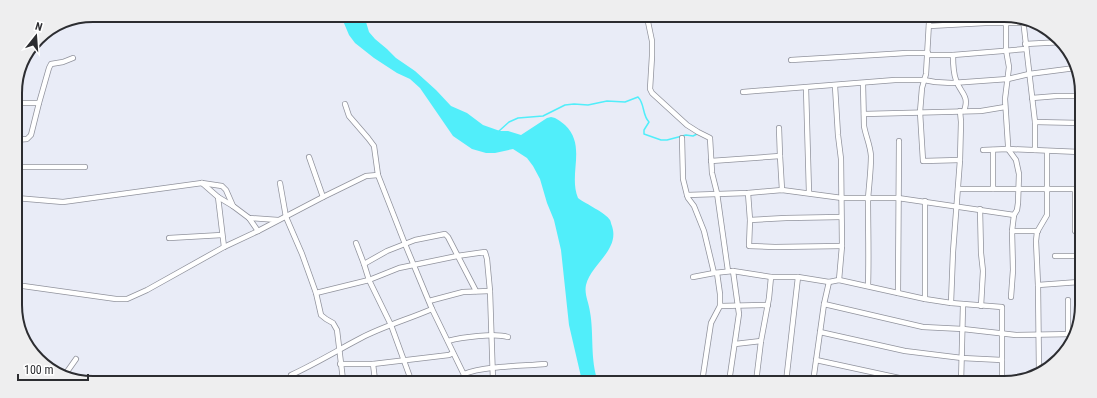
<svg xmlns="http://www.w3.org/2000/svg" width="1097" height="398" viewBox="0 0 1097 398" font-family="'Roboto Condensed',sans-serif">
	<rect width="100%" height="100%" fill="#e9ecf7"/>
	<!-- water -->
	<path fill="#51eefa" d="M 341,16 L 361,16 L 366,22 L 369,32 L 375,39 L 387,49 L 396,58 L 415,71 L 436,90 L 451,106 L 467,113 L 483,125 L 500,131 L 508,131 L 521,135 L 547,118 L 551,117 C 557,118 560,121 565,125 C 587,146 568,174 578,198 C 586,204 606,213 610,220 C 611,222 611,224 612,226 C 620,250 591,264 586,285 C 584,294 589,303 590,312 C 594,333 590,361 598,381 L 582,381 L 569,325 L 561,250 L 554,220 L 547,203 L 540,179 L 533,166 L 527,158 L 513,149 L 495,153 L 486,153 L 472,149 L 453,136 L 420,88 L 410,79 L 397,73 L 374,58 L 355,43 L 349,35 Z"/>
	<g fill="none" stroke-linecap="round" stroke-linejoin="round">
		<!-- stream -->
		<path stroke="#51eefa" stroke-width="1.5" d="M 499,131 L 509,122 L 518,118 L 543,116 L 565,105 L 574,104 L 588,105 L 607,101 L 625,102 L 638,97 C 645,104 642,115 649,122 L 644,130 L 644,134 L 661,140 L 667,140 L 686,135 L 693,136 L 697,134"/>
		<!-- minor casing -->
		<g stroke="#91939d" stroke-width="6">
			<g id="minor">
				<path d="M 647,17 L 652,41 L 652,56 L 650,89 L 652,93 L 687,125 L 698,132 L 710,138 L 712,173 L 717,193 L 728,271"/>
				<path d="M 1023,19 L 1035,122 L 1035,150"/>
				<path d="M 929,22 L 926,74 L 922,88 L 920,112 L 923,161 L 960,160"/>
				<path d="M 1006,23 L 1006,50 L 1009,67 L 1005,99 L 1008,145 L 1008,149 L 1016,160 L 1019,174 L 1018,203 L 1017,210 L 1014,215 L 1012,231 L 1013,270 L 1011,297"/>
				<path d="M 929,26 L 985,23 L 1024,23"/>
				<path d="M 1025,44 L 1063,42"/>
				<path d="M 928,55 L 953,55 L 1026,49"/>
				<path d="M 953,55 C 953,62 953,72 956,80 C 960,93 970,95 964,111"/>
				<path d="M 791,60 L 907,53 L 928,53"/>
				<path d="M 863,84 L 864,126 C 866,137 870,144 871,156 C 871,170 869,185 868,199 C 868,228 869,257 868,286"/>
				<path d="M 835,86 L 838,135 L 841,159 L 842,246 L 839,280"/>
				<path d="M 806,88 L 809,193"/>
				<path d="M 743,92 L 895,80 L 924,80 L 935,82 L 952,83 L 1008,79 L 1029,74 L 1075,68"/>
				<path d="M 1032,98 L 1057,96 L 1081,96"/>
				<path d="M 15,103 L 39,103 L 49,68 L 51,64 L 63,62 L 73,58"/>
				<path d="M 345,104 L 349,116 L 368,138 L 374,146 L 378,175 L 405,244 L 432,309 L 467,381"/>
				<path d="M 864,114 L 981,111 L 1005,107"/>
				<path d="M 1035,122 L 1081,123"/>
				<path d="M 779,128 L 780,156 L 782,190"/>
				<path d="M 682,138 L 683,179 L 687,195 L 688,198 L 694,206 L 704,231 L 714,273"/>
				<path d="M 15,140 L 27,139 L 31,135 L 39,103"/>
				<path d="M 983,150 L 1008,149 L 1080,152"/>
				<path d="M 309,157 L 323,197"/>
				<path d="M 711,161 L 780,156"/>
				<path d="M 16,167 L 85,167"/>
				<path d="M 202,183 L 218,197 L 233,206"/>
				<path d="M 280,183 L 286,217 L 302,254 L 316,293 L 321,315 L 326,319 L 333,323 L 337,330 L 343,380"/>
				<path d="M 958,189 L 1080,189"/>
				<path d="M 993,189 L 993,150"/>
				<path d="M 1075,189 L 1075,231 L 1079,231"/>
				<path d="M 748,193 L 750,220 L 749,246 L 775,247 L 842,246"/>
				<path d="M 687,195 L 748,193 L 782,190 L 842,198 L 898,198 L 1014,215"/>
				<path d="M 218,197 L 224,247"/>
				<path d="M 16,198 L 63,202 L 202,183 L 222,186 L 226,190 L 233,206 L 249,218 L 278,220"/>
				<path d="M 980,209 L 981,253 L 983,271 L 981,306"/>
				<path d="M 249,218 L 258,231"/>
				<path d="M 750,220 L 786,218 L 841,217"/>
				<path d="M 1012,231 L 1038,231"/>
				<path d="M 169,238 L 222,235"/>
				<path d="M 356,243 L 364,264 L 369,280 L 391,325 L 411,380"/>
				<path d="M 1055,256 L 1079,256"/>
				<path d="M 364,264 L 387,251 L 415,240 L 445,234 L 448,237 L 476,291"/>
				<path d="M 693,277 L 714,273 L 733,271 L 771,277 L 798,277 L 829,282 L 839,280 L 925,299 L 951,303 L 1002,307 L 1002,383"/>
				<path d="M 16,285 L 116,299 L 127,299 L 147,290 L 224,247 L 258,231 L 323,197 L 366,176 L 378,175"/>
				<path d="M 1038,285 L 1079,282"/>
				<path d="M 316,293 L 369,280 L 399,268 L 457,256 L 485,252 L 487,259 L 490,291 L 493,381"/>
				<path d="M 898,293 L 899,141"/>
				<path d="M 925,299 L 925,201"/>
				<path d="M 429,301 L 463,292 L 490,291"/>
				<path d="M 951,303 L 953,252 L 960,160 L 961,122 L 960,111"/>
				<path d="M 824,304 L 923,327 L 963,329 L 1016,335 L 1075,334"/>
				<path d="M 720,306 L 768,305"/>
				<path d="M 820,332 L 905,351 L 962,358 L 1002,360"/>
				<path d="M 1068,334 L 1068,300"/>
				<path d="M 448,341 C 462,337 495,333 508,337"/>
				<path d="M 735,344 L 761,341"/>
				<path d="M 816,360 L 913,381 L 945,383"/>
				<path d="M 340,364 L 373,364 L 449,355 L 453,353"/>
				<path d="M 373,364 L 375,380"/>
				<path d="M 1039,372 L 1038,285 L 1036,241 L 1037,232 L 1047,215 L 1047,151"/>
				<path d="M 464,374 C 484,366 523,366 545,364"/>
				<path d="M 291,375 C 315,364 338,350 361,338 C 384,326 409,319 432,309"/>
				<path d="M 64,376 L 76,359"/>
				<path d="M 702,382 L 711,323 L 720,306 L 720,294 L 717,273"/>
				<path d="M 729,382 L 739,314 L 733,271"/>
				<path d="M 756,382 L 761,341 L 769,298 L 771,277"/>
				<path d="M 786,382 L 798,277"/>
				<path d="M 813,382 L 824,304 L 829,282"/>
				<path d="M 961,383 L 963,305"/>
			</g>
		</g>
		<!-- minor -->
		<use href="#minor" stroke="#fff" stroke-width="4.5"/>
	</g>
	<!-- crop -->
	<path d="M0 0H1097V398H0ZM93 22H1004A71 71 0 0 1 1075 93V305A71 71 0 0 1 1004 376H93A71 71 0 0 1 22 305V93A71 71 0 0 1 93 22Z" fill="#eeeeef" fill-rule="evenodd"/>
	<path fill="none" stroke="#2c2d31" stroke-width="2" d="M93 22H1004A71 71 0 0 1 1075 93V305A71 71 0 0 1 1004 376H93A71 71 0 0 1 22 305V93A71 71 0 0 1 93 22Z"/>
	<!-- north arrow -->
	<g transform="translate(36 36) rotate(17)" stroke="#ffffff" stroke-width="3" paint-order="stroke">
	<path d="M0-3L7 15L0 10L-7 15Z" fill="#2c2d31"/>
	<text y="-6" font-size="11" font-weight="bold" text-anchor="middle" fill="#2c2d31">N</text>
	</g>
	<!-- scale -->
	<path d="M18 374v6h70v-6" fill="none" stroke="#2c2d31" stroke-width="2"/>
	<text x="24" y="374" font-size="12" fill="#2c2d31" stroke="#ffffff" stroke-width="3" paint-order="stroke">100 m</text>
</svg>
